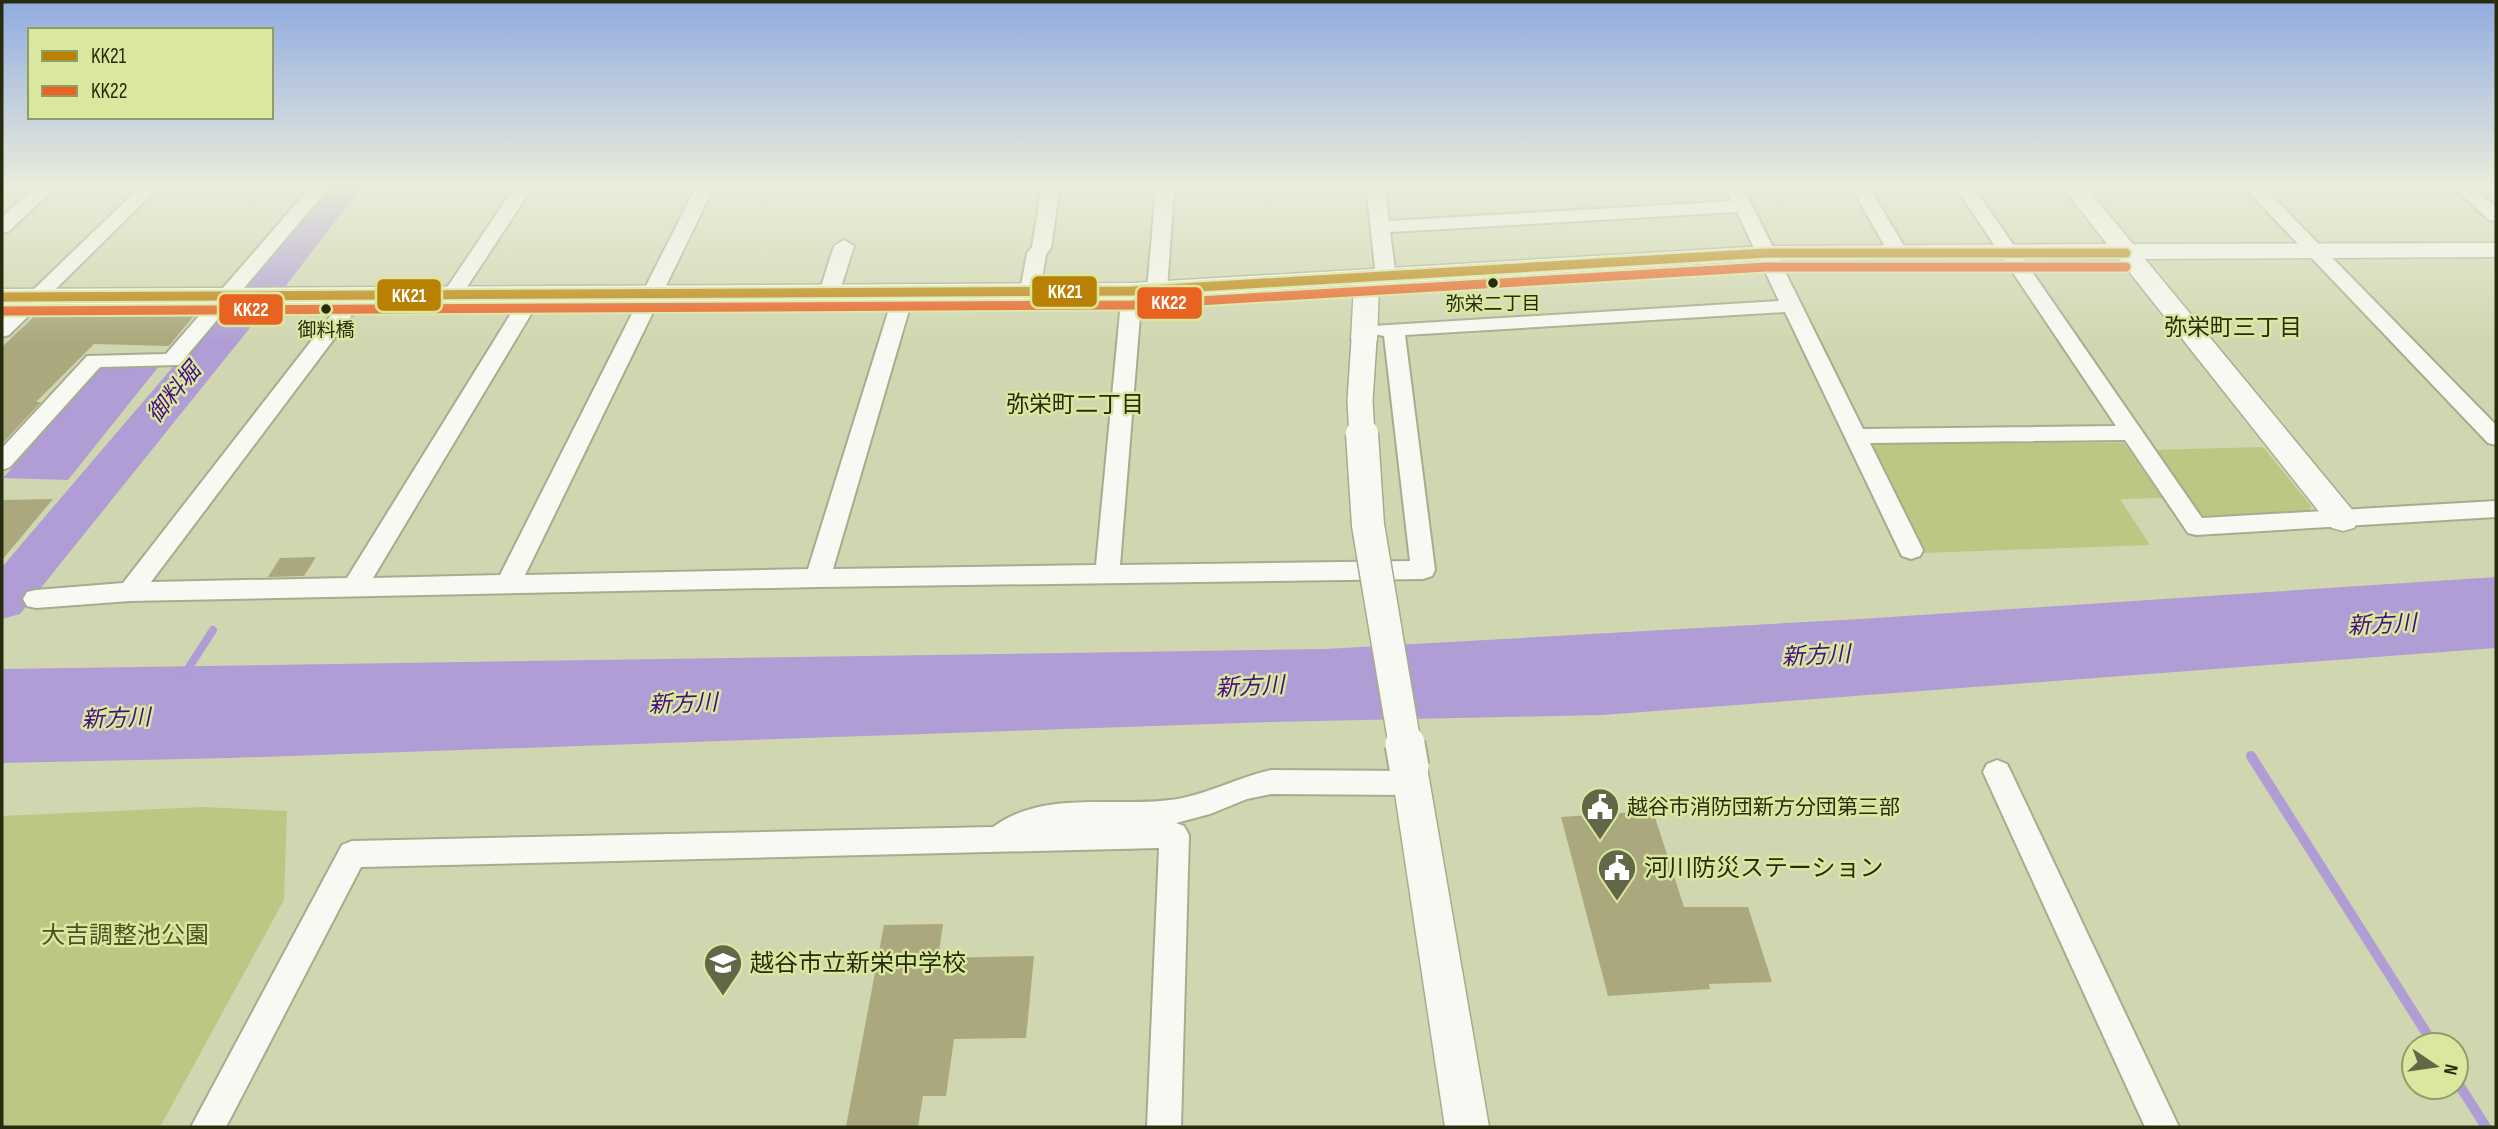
<svg xmlns="http://www.w3.org/2000/svg" width="2498" height="1129" viewBox="0 0 2498 1129" font-family="'Sofia Sans Condensed','Noto Sans JP',sans-serif">
	<rect width="100%" height="100%" fill="#d0d7b0"/>
	<!-- green -->
	<g fill="#bbc783">
		<path d="M 1879,442 L 2124,443 L 2162,498 L 2120,499 L 2150,545 L 1923,553 L 1871,448 Z"/>
		<path d="M 2263,447 L 2311,506 L 2309,514 L 2209,519 L 2197,514 L 2151,450 Z"/>
		<path d="M 204,807 L 287,811 L 284,900 L 160,1127 L 2,1127 L 2,816 Z"/>
	</g>
	<!-- water -->
	<g fill="#b09dd5">
		<path d="M 163,361 L 68,480 L 3,478 L 106,362 Z"/>
		<path d="M 2496,577 L 2496,648 L 1602,715 L 1270,722 L 230,758 L 2,763 L 2,669 L 1325,649 L 1860,619 Z"/>
	</g>
	<g fill="none" stroke-linecap="round" stroke-linejoin="round">
		<!-- stream-far1 -->
		<path stroke="#b09dd5" stroke-width="8" d="M 184,675 L 213,630"/>
		<!-- stream -->
		<g stroke="#b09dd5" stroke-width="10">
			<path d="M 2251,756 L 2434,1045"/>
			<path d="M 2456,1080 L 2486,1127"/>
		</g>
		<!-- river -->
		<path fill="#b09dd5" fill-rule="evenodd" d="M 326,185 L 363,185 L 262,317 L 257,319 L 20,614 L 2,619 L 2,567 L 229,301 L 234,299 Z"/>
	</g>
	<!-- building -->
	<g fill="#aaa87c">
		<path d="M 44,307 L 201,307 L 169,346 L 94,344 L 36,402 L 41,402 L 2,444 L 2,347 Z"/>
		<path d="M 53,499 L 2,560 L 2,500 Z"/>
		<path d="M 316,557 L 304,576 L 268,577 L 280,558 Z"/>
		<path d="M 1653,811 L 1684,907 L 1748,907 L 1772,982 L 1709,984 L 1710,989 L 1608,996 L 1561,817 Z"/>
		<path d="M 943,924 L 938,958 L 1034,956 L 1026,1038 L 954,1039 L 946,1096 L 923,1096 L 918,1127 L 846,1127 L 884,925 Z"/>
	</g>
	<g fill="none" stroke-linecap="round" stroke-linejoin="round">
		<!-- minor casing -->
		<g stroke="#a6ac8d" stroke-width="4">
			<g id="minor">
				<path d="M 38,185 L 58,185 L 9,231 L 2,233 L 2,217 Z"/>
				<path d="M 142,185 L 161,185 L 9,335 L 2,337 L 2,320 Z"/>
				<path d="M 312,185 L 331,185 L 179,365 L 100,367 L 10,467 L 2,470 L 2,448 L 87,356 L 166,354 Z"/>
				<path d="M 516,185 L 534,185 L 459,299 L 445,299 L 442,295 Z"/>
				<path d="M 697,185 L 715,185 L 525,575 L 808,569 L 894,293 L 897,289 L 911,289 L 914,293 L 833,569 L 1096,565 L 1122,291 L 1125,287 L 1139,287 L 1142,291 L 1120,565 L 1410,561 L 1384,336 L 1373,334 L 1370,330 L 1373,326 L 1779,301 L 1737,212 L 1390,232 L 1396,277 L 1386,283 L 1379,281 L 1376,277 L 1366,185 L 1384,185 L 1389,221 L 1732,201 L 1724,185 L 1742,185 L 1863,429 L 2116,426 L 1954,185 L 1972,185 L 2202,518 L 2496,501 L 2496,517 L 2196,535 L 2188,533 L 2125,440 L 1870,443 L 1923,550 L 1920,556 L 1911,559 L 1902,556 L 1899,550 L 1785,312 L 1405,335 L 1435,570 L 1432,576 L 1423,579 L 818,587 L 130,601 L 36,608 L 27,606 L 23,599 L 27,592 L 36,590 L 123,583 L 350,291 L 364,291 L 367,295 L 364,299 L 151,582 L 347,578 L 523,294 L 526,290 L 540,290 L 543,294 L 373,578 L 500,575 Z"/>
				<path d="M 1042,185 L 1060,185 L 1051,248 L 1046,254 L 1040,292 L 1037,296 L 1023,296 L 1020,292 L 1027,253 L 1032,247 Z"/>
				<path d="M 1159,185 L 1171,185 L 1174,189 L 1167,290 L 1164,294 L 1150,294 L 1147,290 L 1156,189 Z"/>
				<path d="M 1850,185 L 1868,185 L 1908,253 L 1905,257 L 1891,257 Z"/>
				<path d="M 2242,185 L 2261,185 L 2496,425 L 2496,445 L 2488,443 Z"/>
				<path d="M 2451,185 L 2471,185 L 2496,207 L 2496,221 L 2489,220 Z"/>
				<path d="M 844,240 L 854,246 L 839,293 L 836,297 L 822,297 L 819,293 L 834,246 Z"/>
				<path d="M 1997,760 L 2007,764 L 2011,772 L 2179,1127 L 2145,1127 L 1983,772 L 1987,764 Z"/>
				<path d="M 1271,770 L 1412,771 L 1422,775 L 1426,783 L 1422,791 L 1412,795 L 1271,794 L 1247,799 L 1210,814 L 1176,823 L 1184,826 L 1189,835 L 1181,1127 L 1147,1127 L 1159,848 L 361,867 L 226,1127 L 191,1127 L 342,845 L 352,841 L 993,827 C 1046,788 1118,809 1178,799 C 1210,793 1239,777 1271,770 Z"/>
			</g>
		</g>
		<!-- tertiary casing -->
		<g stroke="#a6ac8d" stroke-width="3">
			<g id="tertiary">
				<path d="M 2061,185 L 2084,185 L 2133,244 L 2496,243 L 2496,257 L 2145,259 L 2354,512 L 2358,520 L 2354,528 L 2343,531 L 2332,528 L 2119,259 L 1766,260 L 1379,284 L 1377,340 L 1373,346 L 1364,348 L 1355,346 L 1351,340 L 1354,285 L 1132,299 L 2,305 L 2,289 L 1132,283 L 1766,246 L 2107,244 Z"/>
				<path d="M 1409,752 L 1422,757 L 1427,767 L 1489,1127 L 1445,1127 L 1391,767 L 1396,757 Z"/>
			</g>
		</g>
		<!-- minor -->
		<use href="#minor" fill="#f8f9f3" fill-rule="evenodd"/>
		<!-- tertiary -->
		<use href="#tertiary" fill="#f8f9f3" fill-rule="evenodd"/>
		<!-- tertiary-bridge-far2 casing -->
		<g stroke="#a6ac8d" stroke-width="28" stroke-linecap="butt">
			<path id="tertiary-bridge-far2" d="M 1362,436 L 1360,401 L 1364,340"/>
		</g>
		<!-- tertiary-bridge-far1 casing -->
		<g stroke="#a6ac8d" stroke-width="35" stroke-linecap="butt">
			<path id="tertiary-bridge-far1" d="M 1362,434 L 1368,525 L 1405,746"/>
		</g>
		<!-- tertiary-bridge casing -->
		<g stroke="#a6ac8d" stroke-width="43" stroke-linecap="butt">
			<path id="tertiary-bridge" d="M 1405,744 L 1409,767"/>
		</g>
		<!-- tertiary-bridge-far2 -->
		<use href="#tertiary-bridge-far2" stroke="#f8f9f3" stroke-width="25"/>
		<!-- tertiary-bridge-far1 -->
		<use href="#tertiary-bridge-far1" stroke="#f8f9f3" stroke-width="32"/>
		<!-- tertiary-bridge -->
		<use href="#tertiary-bridge" stroke="#f8f9f3" stroke-width="39"/>
		<!-- bus-1 casing -->
		<g stroke="#dae89f" stroke-width="13">
			<path id="bus-1" d="M 2,297 L 1132,291 L 1766,253 L 2126,253"/>
		</g>
		<!-- bus-2 casing -->
		<g stroke="#dae89f" stroke-width="13">
			<path id="bus-2" d="M 2,311 L 1132,305 L 1766,267 L 2126,267"/>
		</g>
		<!-- bus-1 -->
		<use href="#bus-1" stroke="#b98104" stroke-width="9"/>
		<!-- bus-2 -->
		<use href="#bus-2" stroke="#e86221" stroke-width="9"/>
	</g>
	<!-- sky -->
	<linearGradient id="sky" x2="0" y2="1"><stop stop-color="#91abe0"/><stop offset="0.54" stop-color="#eaeddb"/><stop offset="1" stop-color="#eaeddb" stop-opacity="0"/></linearGradient>
	<rect width="2498" height="343" fill="url(#sky)"/>
	<!-- icons -->
	<defs>
		<g id="civic-pin" transform="scale(2.0125)"><path d="M0 17L-7.5 6A9.5 9.5 0 1 1 7.5 6Z" fill="#626847" stroke="#dae89f"/><path d="M-.6-6.5H3V-4.5H.6V-3L4-1V1h2V6H-6V1h2V-1L-.6-3ZM-1.2 2.5V6h2.4V2.5Z" fill="#fff"/></g>
		<g id="school-pin" transform="scale(2.0125)"><path d="M0 17L-7.5 6A9.5 9.5 0 1 1 7.5 6Z" fill="#626847" stroke="#dae89f"/><path d="M0-5L7-2L0 1L-7-2ZM-4 1L0 2.5L4 1V4Q0 6-4 4Z" fill="#fff"/></g>
	</defs>
	<g fill-rule="evenodd">
		<use href="#civic-pin" x="1600" y="807"/>
		<use href="#civic-pin" x="1617" y="868"/>
		<use href="#school-pin" x="723" y="963"/>
	</g>
	<!-- markers -->
	<g fill="#272c0e" stroke="#dae89f" stroke-width="2.5">
		<circle cx="1493" cy="283" r="6"/>
		<circle cx="326" cy="309" r="6"/>
	</g>
	<g text-anchor="middle" dominant-baseline="central" stroke-width="5" stroke-linejoin="round" paint-order="stroke">
		<!-- bus labels -->
		<g font-size="19" fill="#272c0e" stroke="#dae89f">
			<text x="1493" y="304">弥栄二丁目</text>
			<text x="326" y="330">御料橋</text>
		</g>
		<!-- poi labels -->
		<g font-size="21" fill="#272c0e" stroke="#dae89f" text-anchor="start">
			<text x="1627" y="807">越谷市消防団新方分団第三部</text>
		</g>
		<!-- neighbourhood labels -->
		<g font-size="23" fill="#272c0e" stroke="#dae89f">
			<text x="2233" y="328">弥栄町三丁目</text>
			<text x="1075" y="405">弥栄町二丁目</text>
		</g>
		<!-- water labels -->
		<g font-size="23" font-style="italic" fill="#460d83" stroke="#dae89f">
			<text transform="translate(174 393) rotate(-50)">御料堀</text>
			<text transform="translate(2382 625) rotate(-3)">新方川</text>
			<text transform="translate(1816 656) rotate(-3)">新方川</text>
			<text transform="translate(1250 687) rotate(-3)">新方川</text>
			<text transform="translate(683 704) rotate(-2)">新方川</text>
			<text transform="translate(116 719) rotate(-2)">新方川</text>
		</g>
		<!-- near-poi labels -->
		<g font-size="24" fill="#272c0e" stroke="#dae89f" text-anchor="start">
			<text x="1644" y="868">河川防災ステーション</text>
			<text x="750" y="963">越谷市立新栄中学校</text>
		</g>
		<!-- near-park labels -->
		<g font-size="24" fill="#4b5224" stroke="#dae89f">
			<text x="125" y="935">大吉調整池公園</text>
		</g>
	</g>
	<g stroke="#dae89f" stroke-width="2.5">
		<rect x="1031" y="275" width="67" height="33" rx="7" fill="#b98104"/>
		<rect x="376" y="278" width="66" height="34" rx="7" fill="#b98104"/>
		<rect x="1136" y="286" width="67" height="34" rx="7" fill="#e86221"/>
		<rect x="218" y="293" width="66" height="33" rx="7" fill="#e86221"/>
	</g>
	<g font-size="19" text-anchor="middle" font-weight="bold" fill="#fff">
		<text x="1065" y="298">KK21</text>
		<text x="409" y="302">KK21</text>
		<text x="1169" y="309">KK22</text>
		<text x="251" y="316">KK22</text>
	</g>
	<!-- border -->
	<rect width="2498" height="1129" fill="none" stroke="#272c0e" stroke-width="7"/>
	<!-- legend -->
	<rect x="28" y="28" width="245" height="91" fill="#dae89f" stroke="#929d65" stroke-width="2"/>
	<rect x="42" y="51" width="35" height="10" fill="#b98104" stroke="#929d65" stroke-width="2"/>
	<text x="91" y="63" font-size="21" fill="#272c0e">KK21</text>
	<rect x="42" y="86" width="35" height="10" fill="#e86221" stroke="#929d65" stroke-width="2"/>
	<text x="91" y="98" font-size="21" fill="#272c0e">KK22</text>
	<!-- north arrow -->
	<g transform="translate(2435 1066) rotate(103)"><circle r="33" fill="#dae89f" stroke="#929d65" stroke-width="2"/>
	<path d="M0-5L12 26L0 18L-12 26Z" fill="#626847"/>
	<text y="-10" font-size="19" font-weight="bold" text-anchor="middle" fill="#272c0e">N</text>
	</g>
</svg>
